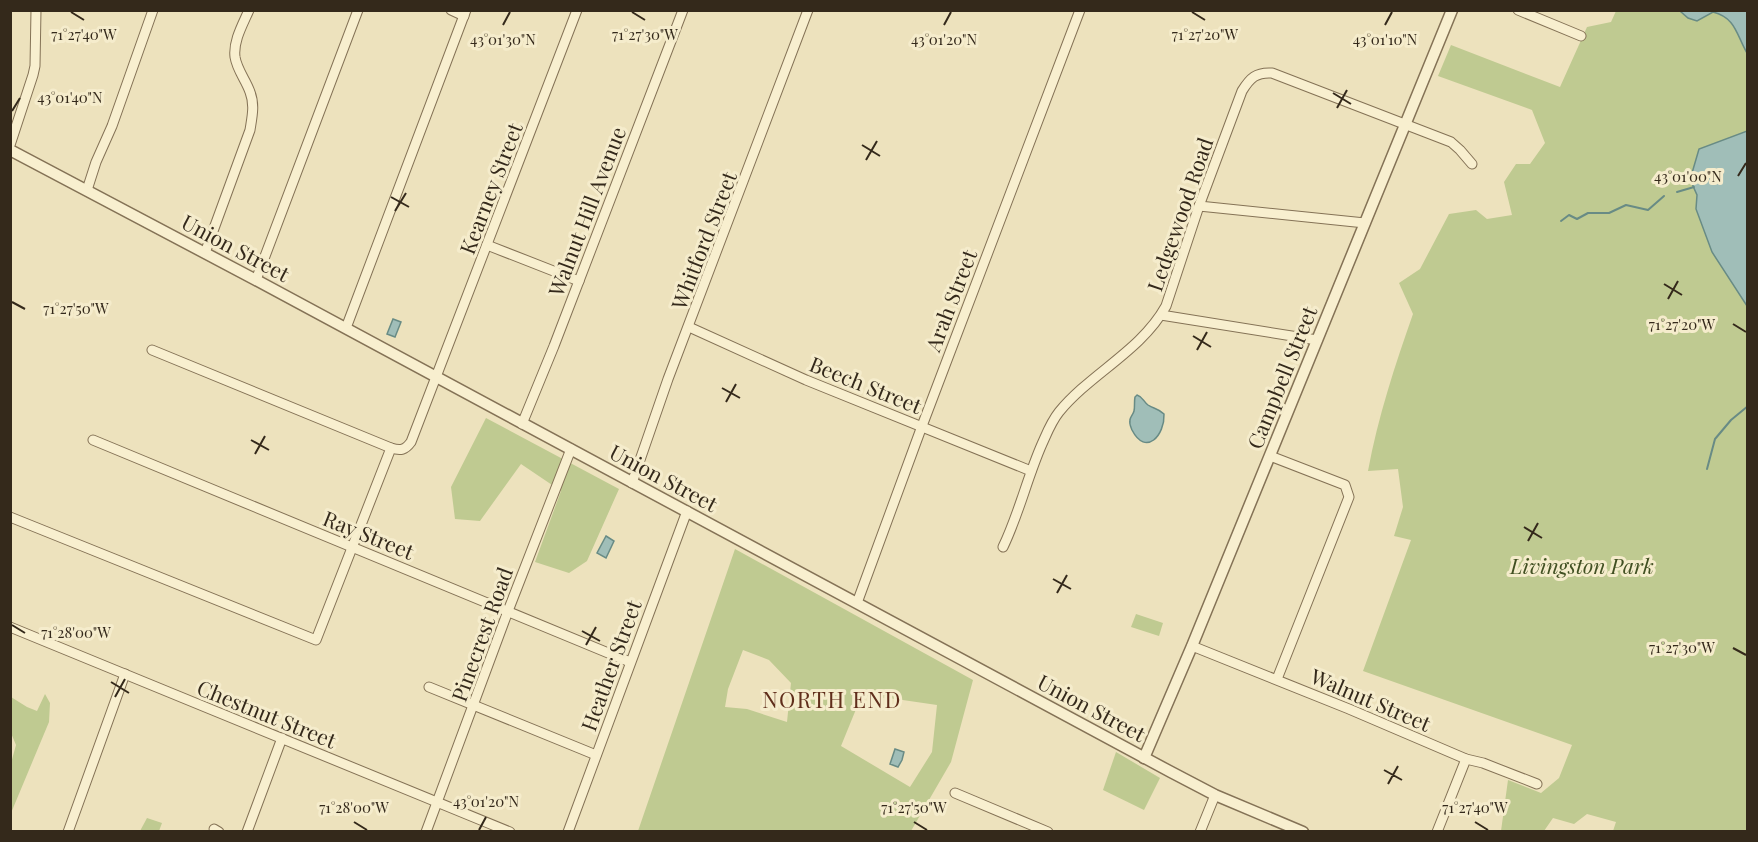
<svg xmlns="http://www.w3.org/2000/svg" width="1758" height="842" viewBox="0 0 1758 842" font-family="'Playfair Display',serif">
	<rect width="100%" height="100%" fill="#ede2bd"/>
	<!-- green -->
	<g fill="#bfca91" fill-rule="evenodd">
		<path d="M 1616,11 L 1747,11 L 1747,831 L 1613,831 L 1616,822 L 1587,814 L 1574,824 L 1553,818 L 1544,831 L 1501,831 L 1508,780 L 1541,793 L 1559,778 L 1572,745 L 1363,671 L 1411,540 L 1394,536 L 1403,507 L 1398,469 L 1368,471 C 1378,417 1395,365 1413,314 L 1399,283 L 1420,269 L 1449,214 L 1476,210 L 1487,219 L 1512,215 L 1504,182 L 1516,164 L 1530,164 L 1545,143 L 1532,110 L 1438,76 L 1451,45 L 1560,87 L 1587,27 L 1611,22 Z"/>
		<path d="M 486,418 L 619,489 L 587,561 L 569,573 L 535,562 L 561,491 L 521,464 L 480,521 L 455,519 L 451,487 Z"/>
		<path d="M 735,549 L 973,680 L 951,762 L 911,831 L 638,831 ZM 743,650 L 769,660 L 791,683 L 787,722 L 747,709 L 725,707 L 728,689 ZM 861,697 L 889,698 L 937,705 L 932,752 L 910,787 L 841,746 Z"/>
		<path d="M 1136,614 L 1163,623 L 1159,636 L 1131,627 Z"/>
		<path d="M 45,694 L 50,703 L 49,722 L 11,813 L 11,763 L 16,745 L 11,733 L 11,697 L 27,707 L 37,711 Z"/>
		<path d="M 1116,752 L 1160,778 L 1144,810 L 1103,790 Z"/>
		<path d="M 147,818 L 162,823 L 159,831 L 140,831 Z"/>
	</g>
	<!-- water -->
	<g fill="#a0beb8" stroke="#688b85" stroke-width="1.5">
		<path d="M 1680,11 L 1747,11 L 1747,53 C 1736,34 1736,18 1713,12 L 1697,21 L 1688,18 Z"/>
		<path d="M 1747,131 L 1747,306 L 1712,252 L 1696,209 L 1697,195 L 1693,186 L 1692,173 L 1699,149 Z"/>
		<path d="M 393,319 L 401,322 L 395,337 L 387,334 Z"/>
		<path d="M 1137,395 C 1143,397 1143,401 1148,405 C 1154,409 1158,408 1164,414 C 1165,435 1146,457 1132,430 C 1131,427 1129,424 1130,420 C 1130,417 1133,415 1134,411 C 1135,407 1134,402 1135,397 Z"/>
		<path d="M 606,536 L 614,541 L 606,558 L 597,553 Z"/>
		<path d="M 895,749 L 904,752 L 902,760 L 898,767 L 890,764 Z"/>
	</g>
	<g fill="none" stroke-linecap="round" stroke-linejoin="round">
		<!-- stream -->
		<g stroke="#688b85" stroke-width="2">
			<path d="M 1677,192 L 1694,187"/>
			<path d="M 1561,221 L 1569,215 L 1577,219 L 1588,213 L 1609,213 L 1626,205 L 1648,210 L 1664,196"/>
			<path d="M 1707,469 L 1715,439 L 1731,420 L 1748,406"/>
		</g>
		<!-- minor casing -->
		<g stroke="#847256" stroke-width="11">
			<g id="minor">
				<path d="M 451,10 L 464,16"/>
				<path d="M 1518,10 L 1581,36"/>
				<path d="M 10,145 L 33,75 L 35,66 L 36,10"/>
				<path d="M 87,190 L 96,162 L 112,126 L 153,10"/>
				<path d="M 1199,206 L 1365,223"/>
				<path d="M 487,245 L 579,281"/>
				<path d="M 205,253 L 250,130 C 252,117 255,105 250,92 C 246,80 237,70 235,57 C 233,41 243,24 249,10"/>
				<path d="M 256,280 L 358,10"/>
				<path d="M 1161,315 L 1317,340"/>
				<path d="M 689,327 L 806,380 L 1031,471"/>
				<path d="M 346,328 L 466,10"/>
				<path d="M 152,350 L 391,448"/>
				<path d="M 522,424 L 554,346 L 683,10"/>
				<path d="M 93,440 L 630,662"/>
				<path d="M 1270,456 L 1345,485 L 1349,497 L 1277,679"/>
				<path d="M 632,483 L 668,379 L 808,10"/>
				<path d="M 10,517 L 316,640 L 391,448 C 401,451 405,450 411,442 L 577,10"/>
				<path d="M 1003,547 C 1019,514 1027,478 1042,444 C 1047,433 1051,422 1059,412 C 1091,373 1141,351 1166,306 L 1199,206 L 1242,91 C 1250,78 1256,72 1272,73 L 1451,142 L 1460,150 L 1472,164"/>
				<path d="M 857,603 L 922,426 L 1080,10"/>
				<path d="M 10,627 L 510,832"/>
				<path d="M 1192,646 L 1349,709 L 1466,759 L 1483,763 L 1537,784"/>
				<path d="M 429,687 L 596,755"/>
				<path d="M 955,793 L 1048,832"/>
				<path d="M 214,829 L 219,832"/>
				<path d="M 68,832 L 125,674"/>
				<path d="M 247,832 L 282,738"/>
				<path d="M 426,832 L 508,611 L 571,449"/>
				<path d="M 568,832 L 687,511"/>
				<path d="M 1200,832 L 1215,795"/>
				<path d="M 1437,832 L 1466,759"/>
			</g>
		</g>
		<!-- tertiary casing -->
		<g stroke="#847256" stroke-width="13">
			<g id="tertiary">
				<path d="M 10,150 L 256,280 L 1171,772 L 1215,795 L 1303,832"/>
				<path d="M 1144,758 L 1192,646 L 1452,10"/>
			</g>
		</g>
		<!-- minor -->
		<use href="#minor" stroke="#f8efcf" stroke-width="9"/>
		<!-- tertiary -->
		<use href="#tertiary" stroke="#f8efcf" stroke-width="10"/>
	</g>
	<!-- ticks -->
	<path fill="none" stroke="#34291b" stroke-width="2" d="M 71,12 L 84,20M 632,12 L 645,20M 1192,12 L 1205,20M 503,25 L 510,12M 944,25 L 951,12M 1385,25 L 1392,12M 1333,93 L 1351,104M 1337,108 L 1347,90M 12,111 L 20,98M 862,145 L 880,156M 866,160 L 877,141M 1738,176 L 1746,163M 391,197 L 409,207M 395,211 L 406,193M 1664,284 L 1682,295M 1668,299 L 1678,281M 12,302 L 25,309M 1733,324 L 1746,332M 1193,336 L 1211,347M 1197,350 L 1207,332M 722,388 L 740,398M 726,402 L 736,384M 251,440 L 269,450M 255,454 L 265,436M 1524,527 L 1542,538M 1528,541 L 1538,523M 1053,579 L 1071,589M 1057,593 L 1067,575M 12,625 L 25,633M 582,631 L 600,641M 586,645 L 596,627M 1733,648 L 1746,655M 111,682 L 129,693M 115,697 L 125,679M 1384,770 L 1402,780M 1388,784 L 1398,766M 354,822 L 367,830M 914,822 L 927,830M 1475,822 L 1488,830M 479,830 L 486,817"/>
	<g text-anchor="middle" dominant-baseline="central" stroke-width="6" stroke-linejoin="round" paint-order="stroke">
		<!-- street labels -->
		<g font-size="21" fill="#34291b" stroke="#f5eccc">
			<text transform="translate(490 188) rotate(-69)">Kearney Street</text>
			<text transform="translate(586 211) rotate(-69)">Walnut Hill Avenue</text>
			<text transform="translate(1179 214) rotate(-71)">Ledgewood Road</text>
			<text transform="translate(703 240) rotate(-69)">Whitford Street</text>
			<text transform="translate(236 247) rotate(28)">Union Street</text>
			<text transform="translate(950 300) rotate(-69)">Arah Street</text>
			<text transform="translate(1281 377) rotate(-68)">Campbell Street</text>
			<text transform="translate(866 384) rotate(22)">Beech Street</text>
			<text transform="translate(664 477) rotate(28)">Union Street</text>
			<text transform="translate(369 534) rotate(22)">Ray Street</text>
			<text transform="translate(481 634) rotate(-70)">Pinecrest Road</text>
			<text transform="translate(610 665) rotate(-70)">Heather Street</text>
			<text transform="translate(1371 699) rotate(23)">Walnut Street</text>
			<text transform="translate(1092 707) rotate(28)">Union Street</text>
			<text transform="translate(267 713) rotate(22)">Chestnut Street</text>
		</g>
		<!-- park labels -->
		<g font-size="21" font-style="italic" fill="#415022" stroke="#f5eccc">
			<text x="1582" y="565">Livingston Park</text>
		</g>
		<!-- neighbourhood labels -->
		<g font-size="22" letter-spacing="1.5" fill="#602e1b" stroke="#f5eccc">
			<text x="832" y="699">NORTH END</text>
		</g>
	</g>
	<g font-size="15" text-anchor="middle" fill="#34291b" stroke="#f5eccc" stroke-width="6" stroke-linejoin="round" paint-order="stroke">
		<text x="84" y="40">71°27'40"W</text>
		<text x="645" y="40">71°27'30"W</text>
		<text x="1205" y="40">71°27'20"W</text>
		<text x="503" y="45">43°01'30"N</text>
		<text x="944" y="45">43°01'20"N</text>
		<text x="1385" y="45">43°01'10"N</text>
		<text x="70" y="103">43°01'40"N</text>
		<text x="1688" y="182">43°01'00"N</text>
		<text x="76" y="314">71°27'50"W</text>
		<text x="1682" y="330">71°27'20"W</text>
		<text x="76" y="638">71°28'00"W</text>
		<text x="1682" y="653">71°27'30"W</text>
		<text x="486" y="807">43°01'20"N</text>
		<text x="354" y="813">71°28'00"W</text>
		<text x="914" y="813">71°27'50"W</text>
		<text x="1475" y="813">71°27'40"W</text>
	</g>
	<!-- border -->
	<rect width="1758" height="842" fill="none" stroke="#34291b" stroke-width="24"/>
</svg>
